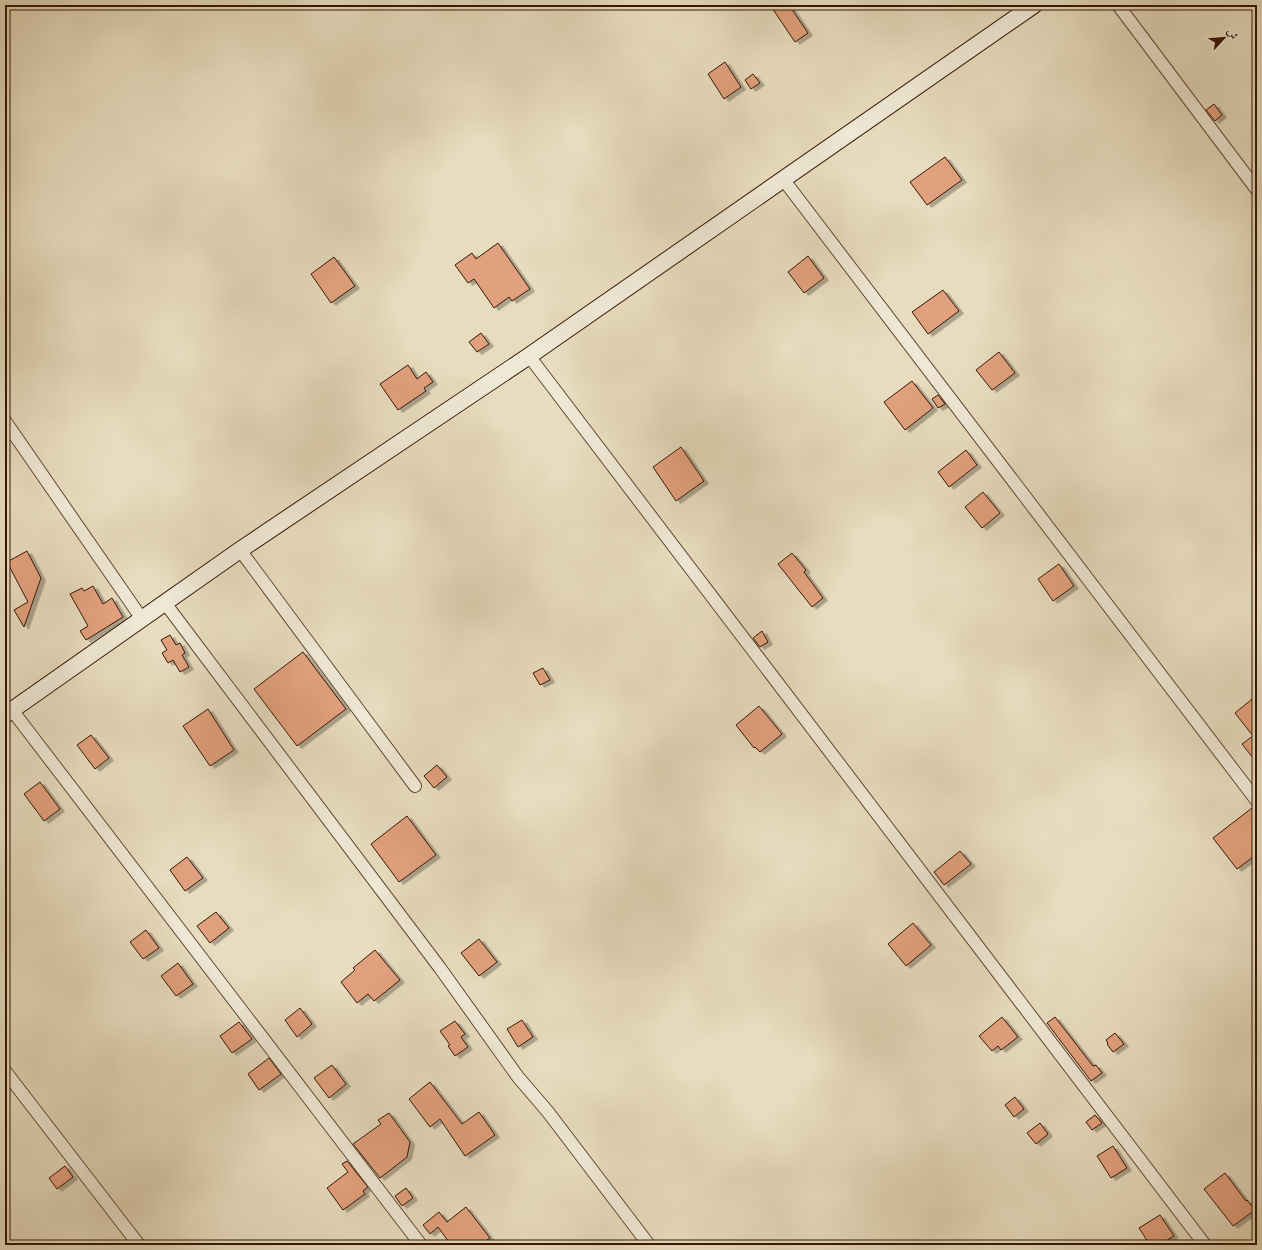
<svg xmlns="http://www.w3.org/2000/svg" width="1262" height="1250" viewBox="0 0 1262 1250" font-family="'IM FELL French Canon',Amiri,serif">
	<defs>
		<filter id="shadow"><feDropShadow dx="4.5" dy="2.5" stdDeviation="0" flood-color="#0004"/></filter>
	</defs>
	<rect width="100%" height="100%" fill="#e7dcbe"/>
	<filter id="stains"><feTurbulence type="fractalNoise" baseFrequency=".005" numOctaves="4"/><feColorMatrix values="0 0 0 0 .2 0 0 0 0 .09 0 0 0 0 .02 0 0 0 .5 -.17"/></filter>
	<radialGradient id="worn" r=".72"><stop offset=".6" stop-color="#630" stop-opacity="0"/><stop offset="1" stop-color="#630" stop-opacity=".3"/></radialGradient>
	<!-- building -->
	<g fill="#e2a17e" stroke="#351605" filter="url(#shadow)">
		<path d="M 770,5 L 789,5 L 808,33 L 795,42 Z"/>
		<path d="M 725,62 L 741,87 L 724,99 L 708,74 Z"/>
		<path d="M 753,74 L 760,83 L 751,89 L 745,80 Z"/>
		<path d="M 1214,104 L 1222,115 L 1215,121 L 1206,110 Z"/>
		<path d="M 945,157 L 962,180 L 927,205 L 910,182 Z"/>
		<path d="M 498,243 L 530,289 L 512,301 L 509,297 L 494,308 L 474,279 L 468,283 L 455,265 L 472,253 L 476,259 Z"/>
		<path d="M 808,256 L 824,278 L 804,293 L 788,272 Z"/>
		<path d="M 334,257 L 355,286 L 331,303 L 311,274 Z"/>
		<path d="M 943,290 L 959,311 L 928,334 L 912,312 Z"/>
		<path d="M 481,333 L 489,344 L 477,352 L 469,342 Z"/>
		<path d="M 999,352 L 1015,373 L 992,390 L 976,370 Z"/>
		<path d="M 408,365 L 417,379 L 426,372 L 433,382 L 424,388 L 426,391 L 398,410 L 380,384 Z"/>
		<path d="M 912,381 L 933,408 L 905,430 L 884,402 Z"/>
		<path d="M 938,395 L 945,404 L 938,408 L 932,399 Z"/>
		<path d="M 681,447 L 704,481 L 676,501 L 653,467 Z"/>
		<path d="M 966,450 L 977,465 L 949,487 L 938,472 Z"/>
		<path d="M 983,492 L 1000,513 L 982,528 L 965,507 Z"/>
		<path d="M 27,551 L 41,578 L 24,627 L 14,610 L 28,602 L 7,562 Z"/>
		<path d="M 792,553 L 806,570 L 804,572 L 823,598 L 812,607 L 778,564 Z"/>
		<path d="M 1059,564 L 1074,586 L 1053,601 L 1038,579 Z"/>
		<path d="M 93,586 L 103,604 L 112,598 L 123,617 L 86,640 L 80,631 L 88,626 L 70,594 L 82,588 L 84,591 Z"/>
		<path d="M 762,631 L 768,642 L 760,647 L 753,638 Z"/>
		<path d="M 170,635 L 176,645 L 180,643 L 185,653 L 182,655 L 189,667 L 180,672 L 173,660 L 168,663 L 162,653 L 167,650 L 161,640 Z"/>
		<path d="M 303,652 L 346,709 L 297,746 L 254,689 Z"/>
		<path d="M 543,668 L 550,680 L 540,685 L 533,673 Z"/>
		<path d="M 1257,695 L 1257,763 L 1242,744 L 1253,736 L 1235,713 Z"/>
		<path d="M 759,706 L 782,734 L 760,752 L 755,747 L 754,748 L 736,725 Z"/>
		<path d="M 208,709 L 234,750 L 210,766 L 183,726 Z"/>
		<path d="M 91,735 L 109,758 L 95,769 L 77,745 Z"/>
		<path d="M 437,765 L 447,777 L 434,788 L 424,776 Z"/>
		<path d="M 40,782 L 60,809 L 44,821 L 24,794 Z"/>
		<path d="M 1252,808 L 1257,814 L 1257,854 L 1237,869 L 1213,838 Z"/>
		<path d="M 407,816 L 436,855 L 399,882 L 371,844 Z"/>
		<path d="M 960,851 L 971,864 L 944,885 L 934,872 Z"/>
		<path d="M 187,857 L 203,878 L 185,891 L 170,870 Z"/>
		<path d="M 216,912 L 229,928 L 210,943 L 197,926 Z"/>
		<path d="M 913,923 L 931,945 L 906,966 L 888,944 Z"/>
		<path d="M 146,930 L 159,948 L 143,959 L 130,942 Z"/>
		<path d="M 479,939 L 497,962 L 479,976 L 461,953 Z"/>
		<path d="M 375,950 L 400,980 L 374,1001 L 368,994 L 357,1003 L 341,982 L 355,970 L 353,968 Z"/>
		<path d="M 178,963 L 193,984 L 176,996 L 161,976 Z"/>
		<path d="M 300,1008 L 312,1024 L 297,1037 L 285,1020 Z"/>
		<path d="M 1002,1017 L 1018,1037 L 1001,1050 L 998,1046 L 992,1051 L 979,1036 Z"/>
		<path d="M 1055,1017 L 1093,1066 L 1096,1065 L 1102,1073 L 1091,1081 L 1047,1023 Z"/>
		<path d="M 522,1020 L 533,1037 L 518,1047 L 507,1029 Z"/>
		<path d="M 455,1021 L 465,1034 L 461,1037 L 468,1047 L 455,1056 L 448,1046 L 450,1045 L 440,1031 Z"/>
		<path d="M 239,1022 L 252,1039 L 232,1053 L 220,1036 Z"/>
		<path d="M 1115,1033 L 1124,1044 L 1113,1052 L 1107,1044 L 1108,1043 L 1106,1040 Z"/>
		<path d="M 269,1058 L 281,1074 L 259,1090 L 248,1074 Z"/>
		<path d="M 332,1065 L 346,1084 L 329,1098 L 314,1078 Z"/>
		<path d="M 430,1082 L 462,1124 L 479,1112 L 495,1135 L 465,1156 L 440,1119 L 430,1127 L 409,1099 Z"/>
		<path d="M 1015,1097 L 1024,1109 L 1014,1117 L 1005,1105 Z"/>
		<path d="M 389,1113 L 410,1142 L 407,1157 L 380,1178 L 353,1144 L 381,1124 L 378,1120 Z"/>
		<path d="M 1095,1115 L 1102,1123 L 1092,1130 L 1086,1122 Z"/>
		<path d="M 1040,1123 L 1048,1134 L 1036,1144 L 1027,1133 Z"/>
		<path d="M 1113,1146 L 1127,1168 L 1111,1178 L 1097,1156 Z"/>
		<path d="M 347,1161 L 368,1187 L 363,1191 L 365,1194 L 343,1210 L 327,1188 L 348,1172 L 342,1164 Z"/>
		<path d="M 65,1166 L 73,1177 L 57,1189 L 49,1178 Z"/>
		<path d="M 1225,1173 L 1246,1201 L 1247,1200 L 1255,1210 L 1233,1226 L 1204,1189 Z"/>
		<path d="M 406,1188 L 413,1198 L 402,1206 L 395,1196 Z"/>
		<path d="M 466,1207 L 490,1238 L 480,1245 L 451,1245 L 438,1227 L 430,1234 L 423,1225 L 439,1212 L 447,1222 Z"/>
		<path d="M 1160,1215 L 1174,1236 L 1159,1245 L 1150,1245 L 1139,1228 Z"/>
	</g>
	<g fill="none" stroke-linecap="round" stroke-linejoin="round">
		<!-- street casing -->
		<g stroke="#624833" stroke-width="14">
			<g id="street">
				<path d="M 1118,5 L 1257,190"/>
				<path d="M 783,179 L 1257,801"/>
				<path d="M 529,356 L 1205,1245"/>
				<path d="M 5,421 L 142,619"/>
				<path d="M 240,550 L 415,786"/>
				<path d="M 165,603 L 440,968 L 518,1077 L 548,1112 L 649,1245"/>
				<path d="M 12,710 L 421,1245"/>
				<path d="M 5,1071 L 139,1245"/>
			</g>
		</g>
		<!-- secondary casing -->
		<g stroke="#351605" stroke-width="18">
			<path id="secondary" d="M 5,715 L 240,550 L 529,356 L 1034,5"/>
		</g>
		<!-- street -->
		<use href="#street" stroke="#efe8d5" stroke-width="12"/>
		<!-- secondary -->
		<use href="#secondary" stroke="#efe8d5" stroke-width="16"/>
	</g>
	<!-- margin -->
	<rect width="1262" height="1250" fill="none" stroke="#e7dcbe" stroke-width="20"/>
	<rect x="6" y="6" width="1250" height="1238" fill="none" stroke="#351605" stroke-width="2"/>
	<rect x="10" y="10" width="1242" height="1230" fill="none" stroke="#351605"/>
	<!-- north arrow -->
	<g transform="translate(1224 38) rotate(64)" stroke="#efe8d5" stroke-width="3" paint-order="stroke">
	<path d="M0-3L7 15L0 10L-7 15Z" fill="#351605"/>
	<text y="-6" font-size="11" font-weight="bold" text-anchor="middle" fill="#351605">ش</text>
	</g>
	<rect width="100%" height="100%" filter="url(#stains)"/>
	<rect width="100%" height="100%" fill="url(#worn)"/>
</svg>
